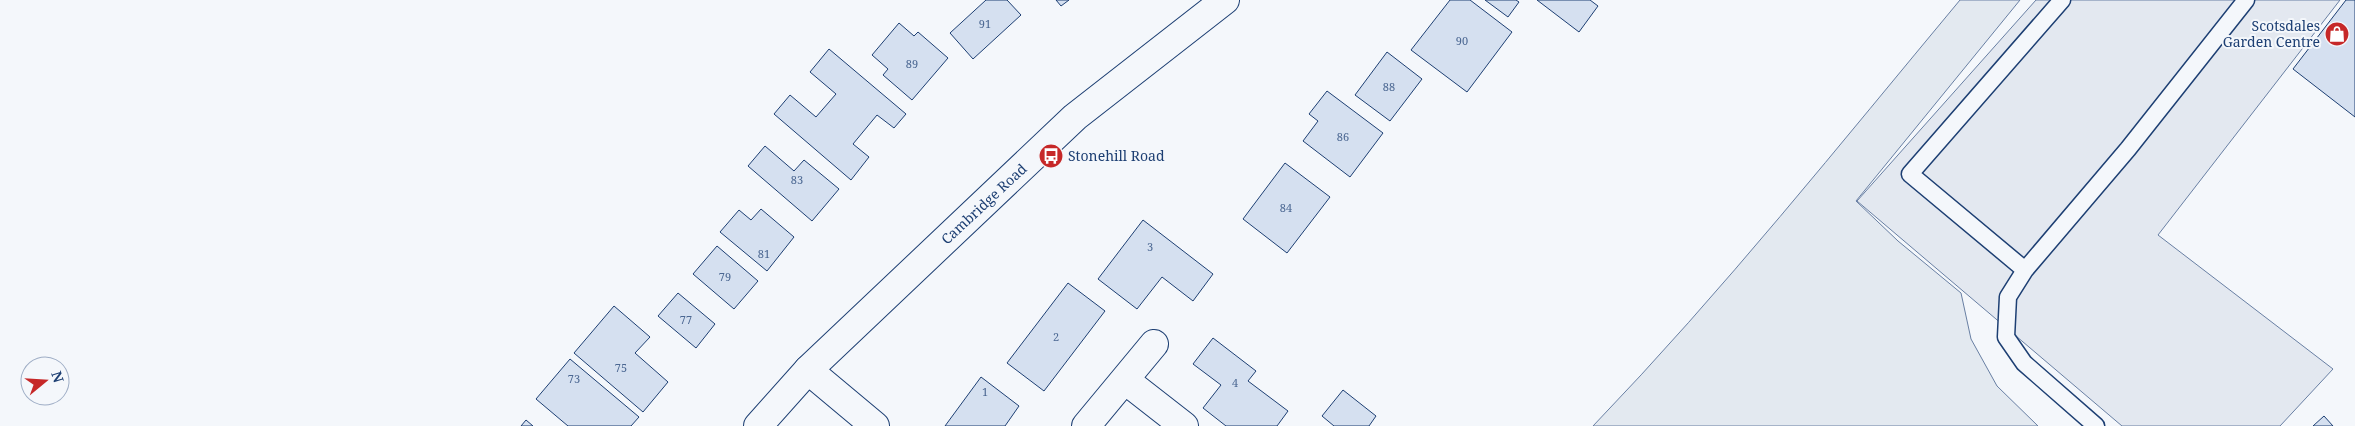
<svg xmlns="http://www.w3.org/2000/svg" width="2355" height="426" font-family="'Noto Serif',serif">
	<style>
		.green { fill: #e3e9f0; stroke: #687fa3 }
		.parking { fill: #e3e8f0; stroke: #687fa3 }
		.building { fill: #d5e0f0; stroke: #1d3f73 }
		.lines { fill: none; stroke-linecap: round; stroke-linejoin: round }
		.service-casing { stroke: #1d3f73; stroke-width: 19 }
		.minor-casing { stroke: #1d3f73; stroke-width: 30 }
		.primary-casing { stroke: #1d3f73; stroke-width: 30 }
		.service { stroke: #f4f7fb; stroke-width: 16 }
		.minor { stroke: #f4f7fb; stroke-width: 28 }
		.primary { stroke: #f4f7fb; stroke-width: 28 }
		.labels { text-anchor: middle; stroke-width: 4; stroke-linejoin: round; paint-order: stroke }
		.number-label { font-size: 11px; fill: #4b6792 }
		.poi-label { font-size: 14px; fill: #1d3f73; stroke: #f4f7fb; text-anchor: end }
		.street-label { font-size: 14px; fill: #1d3f73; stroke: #f4f7fb }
	</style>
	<rect width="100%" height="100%" fill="#f4f7fb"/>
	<path class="green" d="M1960,0H2020L1856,201L1898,241L1961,293L1971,339L1997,386L2038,426H1593C1723,291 1840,144 1960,0Z"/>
	<path class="parking" d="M2036,0H2340L2158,235L2333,369L2280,426H2122L1857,201Z"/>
	<path class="building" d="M986,0H1007L1021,15L973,59L950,33Z
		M1056,0H1069L1061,6Z
		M1450,0H1470L1512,32L1467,92L1411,50Z
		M1485,0H1516L1519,2L1508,17Z
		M1537,0H1590L1598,6L1579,32Z
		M2346,0H2355V117L2293,69Z
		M899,23L914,36L918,32L948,58L912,100L883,75L888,69L872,55Z
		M829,49L906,114L894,128L877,115L853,144L869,157L851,180L774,114L790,95L816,117L836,94L810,72Z
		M1387,52L1422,79L1390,121L1355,95Z
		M1327,91L1383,133L1350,177L1303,141L1318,121L1309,114Z
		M765,146L794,171L804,160L839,189L812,221L748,166Z
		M1285,163L1330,197L1287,253L1243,219Z
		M761,209L794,237L767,271L720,232L739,210L751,220Z
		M1143,220L1213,274L1193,301L1162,277L1137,309L1098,279Z
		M717,246L758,281L734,309L693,274Z
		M1068,283L1105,311L1044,391L1007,363Z
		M678,293L715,324L696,348L658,316Z
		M614,306L650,337L635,353L668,382L643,412L574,353Z
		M1213,338L1256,371L1248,381L1288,411L1277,426H1226L1203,408L1221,385L1193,364Z
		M570,359L639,417L631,426H568L536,399Z
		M981,377L1019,406L1005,426H945Z
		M1343,390L1376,416L1369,426H1334L1322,416Z
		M2324,416L2333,426H2313Z
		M526,420L533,426H521Z"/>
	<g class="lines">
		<defs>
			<path id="service" d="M2062,0L1910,174L2025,270L2128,149L2246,0
				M2025,270L2008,297L2006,337L2024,363L2096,426"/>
			<path id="minor" d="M808,370L875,426
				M1125,380L1184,426
				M1086,426L1154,344"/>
			<path id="primary" d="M758,426L808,370L1075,117L1225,0"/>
		</defs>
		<use href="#service" class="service-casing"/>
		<use href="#minor" class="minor-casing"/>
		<use href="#primary" class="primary-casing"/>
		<use href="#service" class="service"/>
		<use href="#minor" class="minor"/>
		<use href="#primary" class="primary"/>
	</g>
	<defs>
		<symbol id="shop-disc" viewBox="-11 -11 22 22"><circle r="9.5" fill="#c62828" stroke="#f4f7fb"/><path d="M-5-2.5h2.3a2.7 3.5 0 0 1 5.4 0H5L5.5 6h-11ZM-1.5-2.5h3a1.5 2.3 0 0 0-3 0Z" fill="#fff"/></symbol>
		<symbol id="bus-disc" viewBox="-11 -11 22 22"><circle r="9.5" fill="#c62828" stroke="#f4f7fb"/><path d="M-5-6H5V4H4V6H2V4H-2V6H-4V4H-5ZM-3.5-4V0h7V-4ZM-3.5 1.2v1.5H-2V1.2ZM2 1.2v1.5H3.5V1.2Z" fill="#fff"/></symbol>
	</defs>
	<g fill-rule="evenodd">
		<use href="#shop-disc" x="2323" y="20" width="28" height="28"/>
		<use href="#bus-disc" x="1037" y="142" width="28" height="28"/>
	</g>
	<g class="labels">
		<g class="number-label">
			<text x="985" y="28">91</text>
			<text x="1462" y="45">90</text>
			<text x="912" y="68">89</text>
			<text x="1389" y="91">88</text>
			<text x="1343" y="141">86</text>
			<text x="797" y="184">83</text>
			<text x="1286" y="212">84</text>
			<text x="1150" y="251">3</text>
			<text x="764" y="258">81</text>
			<text x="725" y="281">79</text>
			<text x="686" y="324">77</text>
			<text x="1056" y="341">2</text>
			<text x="621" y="372">75</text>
			<text x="574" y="383">73</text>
			<text x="1235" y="387">4</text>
			<text x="985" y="396">1</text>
		</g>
		<g class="poi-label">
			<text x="2320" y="31">Scotsdales<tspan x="2320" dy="16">Garden Centre</tspan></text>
			<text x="1068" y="161" text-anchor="start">Stonehill Road</text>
		</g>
		<g class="street-label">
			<text transform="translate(984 204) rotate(-43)" y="5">Cambridge Road</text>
		</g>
	</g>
	<g transform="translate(45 381) rotate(72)"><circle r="24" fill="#f4f7fb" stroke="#9eadc5"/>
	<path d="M0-4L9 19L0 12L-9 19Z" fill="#c62828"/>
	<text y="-8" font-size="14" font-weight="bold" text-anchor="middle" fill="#1d3f73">N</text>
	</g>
</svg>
